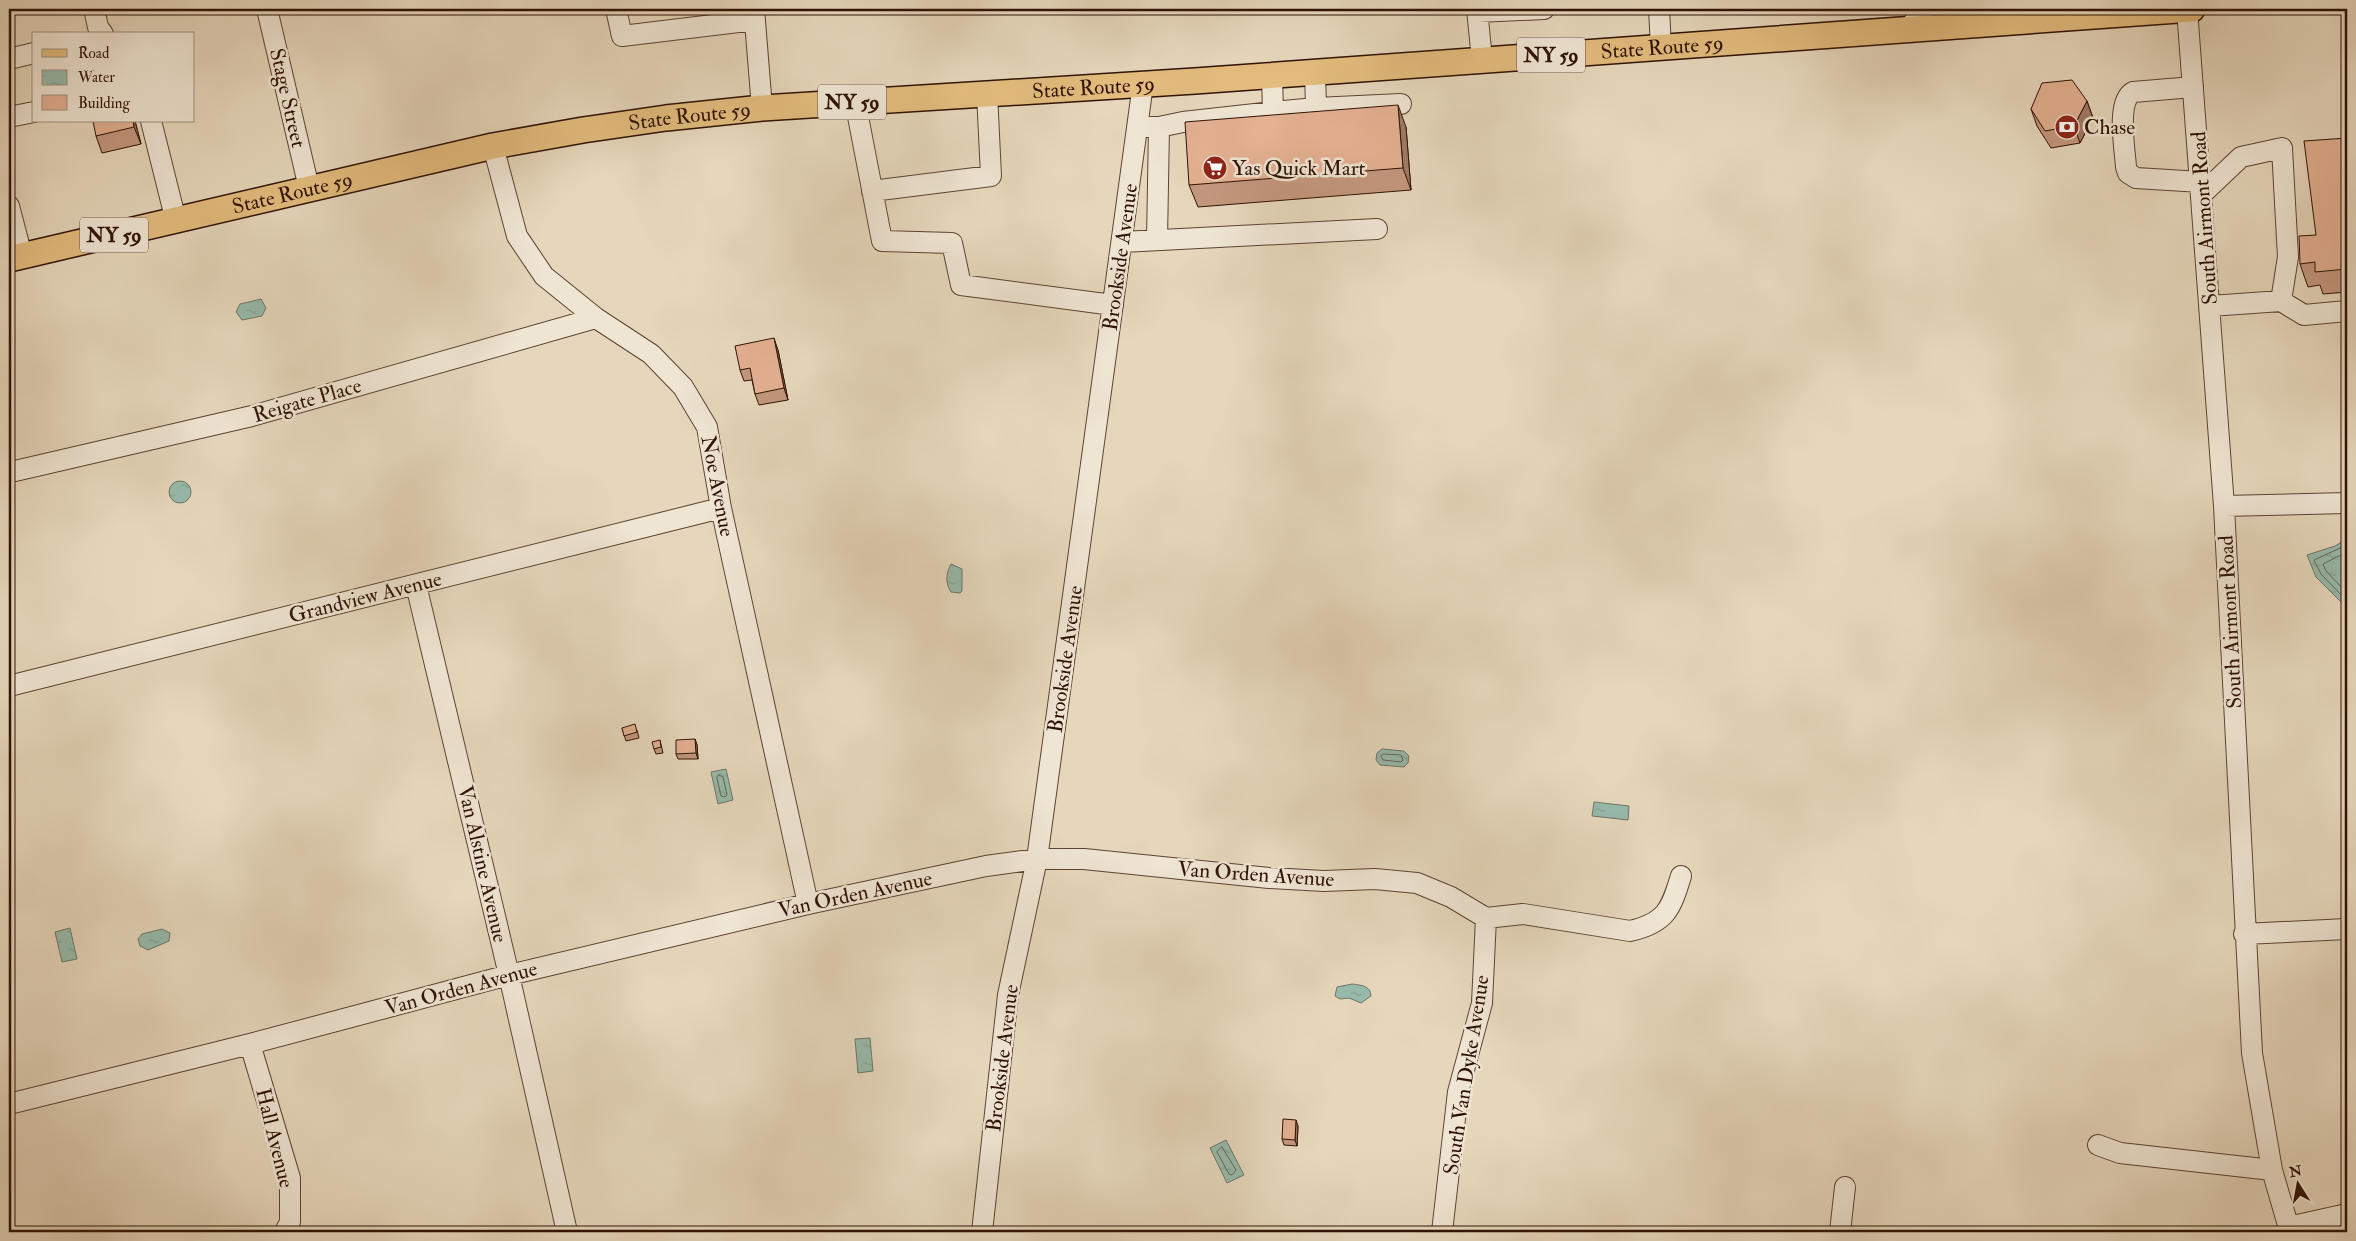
<svg xmlns="http://www.w3.org/2000/svg" width="2356" height="1241" font-family="'IM FELL Double Pica',serif">
	<style>
		.water { fill: url(#water-ripples); stroke: #6d7769 }
		.lines { fill: none; stroke-linecap: round; stroke-linejoin: round }
		.shore { stroke: #636658; stroke-width: 1 }
		.minor-casing { stroke: #5d4332; stroke-width: 22 }
		.major-casing { stroke: #2f1204; stroke-width: 28 }
		.minor { stroke: #efe5d3; stroke-width: 20 }
		.major { stroke: #e3bc7e; stroke-width: 25 }
		.wall { fill: #c3977d; stroke: #2f1204 }
		.shaded-wall { fill: #9f7b66; stroke: #2f1204 }
		.building { fill: #e3b091; stroke: #2f1204 }
		.labels { text-anchor: middle; stroke-width: 5; stroke-linejoin: round; paint-order: stroke }
		.shield { fill: #efe5d3; stroke: #695142; stroke-width: 1 }
		.shield-label { font-size: 20px; font-weight: bold; fill: #2f1204 }
		.street-label { font-size: 21px; fill: #2f1204; stroke: #efe5d3 }
		.poi-label { font-size: 21px; fill: #2f1204; stroke: #efe5d3; text-anchor: start }
	</style>
	<defs>
		<pattern id="water-ripples" width="26" height="14" patternUnits="userSpaceOnUse" patternTransform="scale(1.25)"><rect width="26" height="14" fill="#97baac"/><path d="M2 4q2-2 4 0t4 0M15 11q2-2 4 0t4 0" fill="none" stroke="#829f92"/></pattern>
	</defs>
	<rect width="100%" height="100%" fill="#e6d7bc"/>
	<filter id="stains"><feTurbulence type="fractalNoise" baseFrequency=".004" numOctaves="4"/><feColorMatrix values="0 0 0 0 .2 0 0 0 0 .09 0 0 0 0 .02 0 0 0 .5 -.17"/></filter>
	<radialGradient id="worn" r=".72"><stop offset=".6" stop-color="#630" stop-opacity="0"/><stop offset="1" stop-color="#630" stop-opacity=".3"/></radialGradient>
	<path class="water" d="M261,299L266,308L262,316L242,320L236,312L240,304Z
		M169 492a11 11 0 1 1 22 0a11 11 0 1 1-22 0Z
		M2347,539V608L2316,577L2307,555L2335,546Z
		M951,564L962,569V591L960,593L951,592C945,583 946,573 951,564Z
		M1382,749L1404,751L1409,756L1408,763L1404,767L1380,765L1376,760L1377,753Z
		M726,769L733,800L718,804L711,772Z
		M1594,802L1629,806L1628,820L1592,816Z
		M70,928L77,959L62,962L55,932Z
		M162,929L170,933L169,941L148,950L140,946L138,939L142,934Z
		M1352,984C1361,985 1371,986 1371,996L1361,1003L1349,998L1340,999L1335,996L1337,987Z
		M870,1038L873,1071L858,1073L855,1039Z
		M1226,1140L1244,1175L1227,1183L1210,1148Z"/>
	<g class="lines">
		<path class="shore" d="M2347,545L2314,560L2321,574L2347,601
			M2347,552L2323,564L2326,571L2347,593
			M1384,754L1401,755L1403,760L1401,762L1383,760L1381,756Z
			M719,775L723,777L727,795L725,797L721,796L717,778Z
			M1222,1147L1236,1170L1232,1175L1229,1174L1217,1152Z"/>
		<defs>
			<path id="minor" d="M94,9L98,27L103,34
				M267,9L309,188
				M616,9L622,36L755,20
				M754,9L762,108
				M1477,9L1482,60
				M1659,9L1661,47
				M1979,9L1981,24
				M2187,9L2224,506L2252,1053L2272,1170L2290,1232
				M1478,12L1544,9
				M1908,29L1925,9
				M9,59L34,53
				M2193,87L2133,92C2116,102 2125,149 2126,167L2128,173L2136,178L2201,182
				M855,101L882,241L952,243L961,285L1113,305
				M1316,108L1401,104
				M1273,112L1316,108L1315,72
				M9,117L34,112
				M151,121L176,221
				M1147,127H1159L1157,240
				M1159,127L1183,122L1273,112L1272,75
				M493,146L517,236L544,276L596,318L651,354L683,387L707,427L721,508L808,904
				M872,191L991,176L987,93
				M2202,194L2241,157L2282,148L2288,257L2281,301
				M9,206L22,256
				M1122,242L1377,229
				M2210,306L2281,301L2304,315L2347,311
				M15,471L252,416L596,318
				M2224,506L2347,503
				M416,585L509,975L567,1232
				M9,686L721,508
				M2244,934L2347,929
				M250,1044L290,1178V1222L285,1232
				M9,1104L250,1044L509,975L808,904L986,866L1037,859H1084L1269,878L1324,881L1375,879L1417,883L1451,897L1486,918L1523,914L1630,931C1666,923 1671,909 1681,876
				M2098,1145L2120,1153L2272,1170
				M2288,1227L2347,1214
				M982,1232L1008,995L1037,859L1143,84
				M1442,1232L1458,1092L1482,1003L1486,918
				M1840,1232L1845,1187"/>
			<g id="major">
				<path id="s1" d="M9,259L493,146L583,130L666,118L762,108L1195,81L2192,9"/>
			</g>
		</defs>
		<use href="#minor" class="minor-casing"/>
		<use href="#major" class="major-casing"/>
		<use href="#minor" class="minor"/>
		<use href="#major" class="major"/>
	</g>
	<path class="wall" d="M2087,101L2093,118L2080,143L2051,148L2037,126L2031,109Z
		M135,121L141,144L102,153L96,136Z
		M1406,127L1411,190L1198,207L1189,185Z
		M2347,138V292L2323,294L2320,285L2308,287L2300,264L2316,235Z
		M778,350L788,400L759,405L755,394L752,380L744,381L740,370Z
		M622,728L637,730L639,738L626,741Z
		M695,739L697,745L698,759H678L676,754Z
		M660,740L663,753L656,754L654,749Z
		M1298,1126L1297,1146L1284,1145L1282,1139Z"/>
	<path class="shaded-wall" d="M2087,101L2093,118L2080,143L2074,126Z
		M1398,105L1406,127L1411,190L1403,168Z
		M133,121H135L141,144L134,127Z
		M774,338L778,350L788,400L784,388Z
		M695,739L697,745L698,759L696,753Z
		M1296,1120L1298,1126L1297,1146L1295,1140Z"/>
	<path class="building" d="M2072,80L2087,101L2074,126L2045,131L2031,109L2042,83Z
		M1398,105L1403,168L1189,185L1185,122Z
		M93,121H133L134,127L96,136Z
		M2347,138V269L2315,272V262L2300,264L2299,236L2316,235L2304,141Z
		M774,338L784,388L755,394L750,368L740,370L735,346Z
		M635,724L637,732L624,736L622,728Z
		M695,739L696,753L676,754V740Z
		M660,740L661,747L654,749L652,742Z
		M1283,1119L1296,1120L1295,1140L1282,1139Z"/>
	<defs>
		<symbol id="bank-disc" viewBox="-11 -11 22 22"><circle r="9.5" fill="#8f2418" stroke="#efe5d3"/><path d="M-6-4H6V4H-6ZM0-2.3a2.3 2.3 0 1 0 0 4.6a2.3 2.3 0 1 0 0-4.6Z" fill="#fff"/></symbol>
		<symbol id="supermarket-disc" viewBox="-11 -11 22 22"><circle r="9.5" fill="#8f2418" stroke="#efe5d3"/><path d="M-6-5.5h2.5l.6 2H6L4.5 2H-2.5L-4.4-4H-6ZM-1.5 3.2a1.3 1.3 0 1 0 .1 0ZM3 3.2a1.3 1.3 0 1 0 .1 0Z" fill="#fff"/></symbol>
	</defs>
	<g fill-rule="evenodd">
		<use href="#bank-disc" x="2053" y="113" width="28" height="28"/>
		<use href="#supermarket-disc" x="1201" y="154" width="28" height="28"/>
	</g>
	<g class="labels">
		<g class="shield">
			<rect x="1517" y="37.5" width="68" height="35" rx="4"/>
			<rect x="818" y="84.5" width="68" height="35" rx="4"/>
			<rect x="80" y="217.5" width="68" height="35" rx="4"/>
		</g>
		<g class="shield-label">
			<text x="1551" y="62">NY 59</text>
			<text x="852" y="109">NY 59</text>
			<text x="114" y="242">NY 59</text>
		</g>
		<g class="street-label">
			<text dy="7" stroke="none"><textPath href="#s1" startOffset="1671">State Route 59</textPath></text>
			<text dy="7" stroke="none"><textPath href="#s1" startOffset="1101">State Route 59</textPath></text>
			<text transform="translate(288 98) rotate(77)" y="7">Stage Street</text>
			<text dy="7" stroke="none"><textPath href="#s1" startOffset="696">State Route 59</textPath></text>
			<text dy="7" stroke="none"><textPath href="#s1" startOffset="291">State Route 59</textPath></text>
			<text transform="translate(2204 218) rotate(-94)" y="7">South Airmont Road</text>
			<text transform="translate(1120 257) rotate(-82)" y="7">Brookside Avenue</text>
			<text transform="translate(307 400) rotate(-16)" y="7">Reigate Place</text>
			<text transform="translate(718 486) rotate(79)" y="7">Noe Avenue</text>
			<text transform="translate(365 597) rotate(-14)" y="7">Grandview Avenue</text>
			<text transform="translate(2230 622) rotate(-93)" y="7">South Airmont Road</text>
			<text transform="translate(1065 659) rotate(-82)" y="7">Brookside Avenue</text>
			<text transform="translate(483 864) rotate(77)" y="7">Van Alstine Avenue</text>
			<text transform="translate(1256 874) rotate(4)" y="7">Van Orden Avenue</text>
			<text transform="translate(855 894) rotate(-12)" y="7">Van Orden Avenue</text>
			<text transform="translate(461 988) rotate(-15)" y="7">Van Orden Avenue</text>
			<text transform="translate(1002 1058) rotate(-83)" y="7">Brookside Avenue</text>
			<text transform="translate(1466 1075) rotate(-81)" y="7">South Van Dyke Avenue</text>
			<text transform="translate(275 1138) rotate(76)" y="7">Hall Avenue</text>
		</g>
		<g class="poi-label">
			<text x="2084" y="134">Chase</text>
			<text x="1232" y="175">Yas Quick Mart</text>
		</g>
	</g>
	<rect width="2356" height="1241" fill="none" stroke="#e6d7bc" stroke-width="30"/>
	<rect x="10" y="10" width="2336" height="1221" fill="none" stroke="#2f1204" stroke-width="2.5"/>
	<rect x="15" y="15" width="2326" height="1211" fill="none" stroke="#2f1204"/>
	<rect x="32" y="32" width="162" height="90" fill="#efe5d3" stroke="#a29180"/>
	<rect x="42" y="49" width="25" height="8" fill="#e3bc7e" stroke="#a29180"/>
	<text x="78" y="58" font-size="15" fill="#2f1204">Road</text>
	<rect x="42" y="70" width="25" height="15" fill="url(#water-ripples)" stroke="#a29180"/>
	<text x="78" y="82" font-size="15" fill="#2f1204">Water</text>
	<rect x="42" y="95" width="25" height="15" fill="#e3b091" stroke="#a29180"/>
	<text x="78" y="108" font-size="15" fill="#2f1204">Building</text>
	<g transform="translate(2298 1184) rotate(349)" stroke="#efe5d3" stroke-width="4" paint-order="stroke">
	<path d="M0-4L9 19L0 12L-9 19Z" fill="#2f1204"/>
	<text y="-8" font-size="14" font-weight="bold" text-anchor="middle" fill="#2f1204">N</text>
	</g>
	<rect width="100%" height="100%" filter="url(#stains)"/>
	<rect width="100%" height="100%" fill="url(#worn)"/>
</svg>
